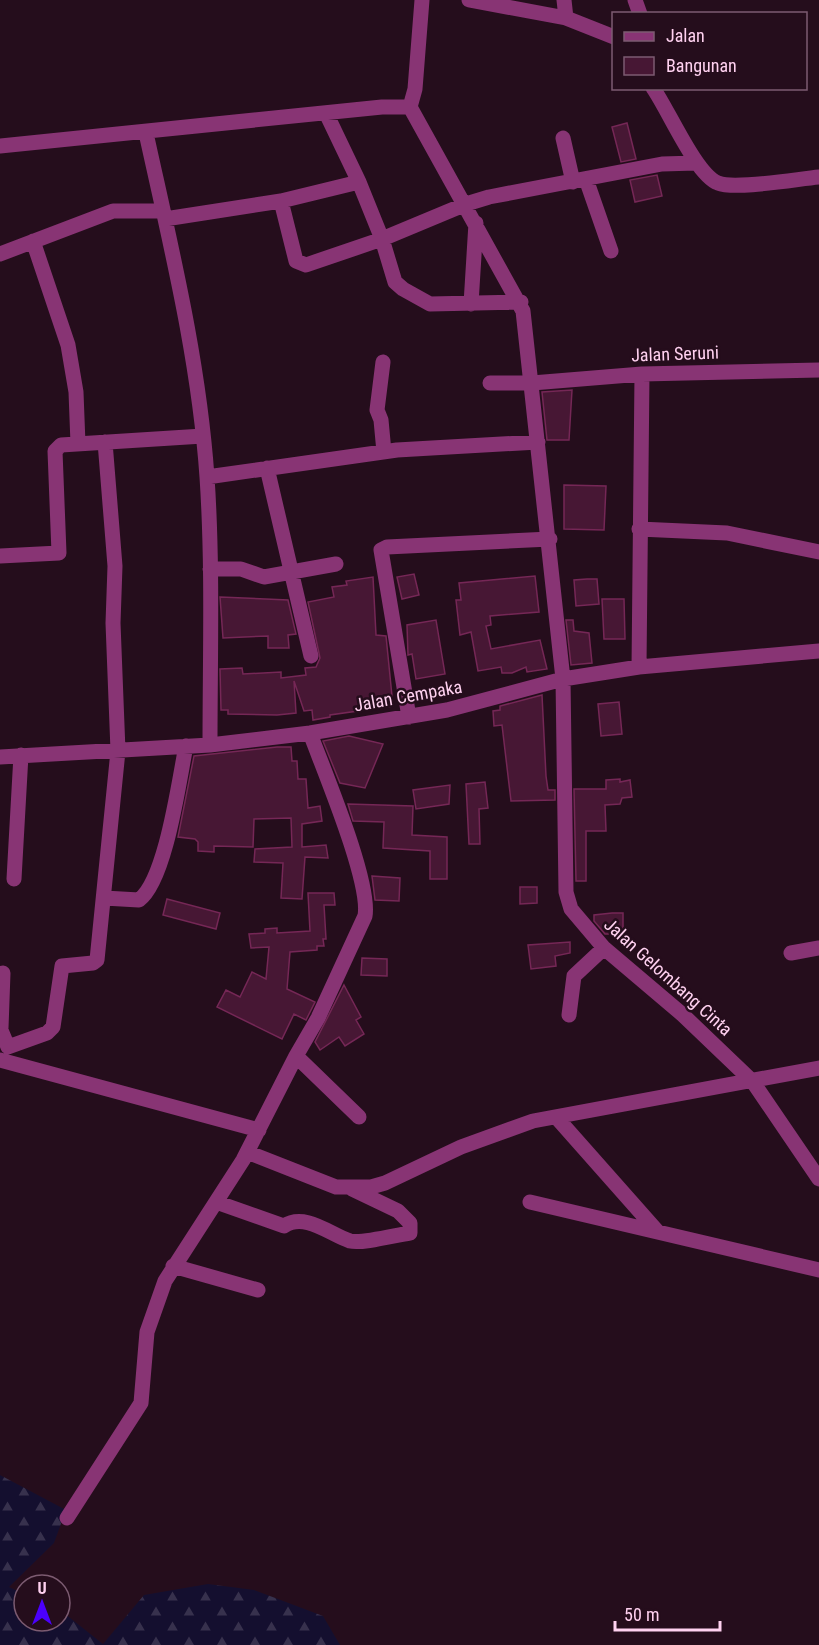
<svg xmlns="http://www.w3.org/2000/svg" width="819" height="1645" font-family="'Roboto Condensed',sans-serif">
	<style>
		.forest { fill: url(#forest-firs) }
		.building { fill: #471734; stroke: #752756; stroke-width: 1.5 }
		.lines { fill: none; stroke-linecap: round; stroke-linejoin: round }
		.minor { stroke: #883474; stroke-width: 15 }
		.labels { text-anchor: middle; stroke-width: 5; stroke-linejoin: round; paint-order: stroke }
		.street-label { font-size: 18px; fill: #ffd1f0; stroke: #250d1c }
	</style>
	<defs>
		<pattern id="forest-firs" width="22" height="20" patternUnits="userSpaceOnUse" patternTransform="scale(1.5)"><rect width="22" height="20" fill="#140f2f"/><path d="M5 1l3.5 6h-7zM16 11l3.5 6h-7z" fill="#37314d"/></pattern>
	</defs>
	<rect width="100%" height="100%" fill="#250d1c"/>
	<path class="forest" d="M0,1475L66,1510L54,1543L9,1587L24,1594V1621H60V1610L103,1644L144,1595L208,1584L254,1590L323,1616L340,1645H0Z"/>
	<path class="building" d="M627,123L636,159L621,162L612,127Z
		M657,175L662,196L635,202L630,180Z
		M572,390L569,440H547L542,392Z
		M564,485L606,486L604,530L564,529Z
		M414,574L419,595L402,599L397,577Z
		M535,576L539,612L490,616L491,625L486,626L491,649L540,640L547,669L527,672L526,667L512,673H502L501,667L478,671L471,632L460,635L456,600H461L459,583Z
		M373,577L376,635L386,636L393,706L330,715V717L313,720L312,710L304,711L294,681L296,713L277,715L228,714V710H221L220,669L242,668L243,674L281,672V678L306,675L305,668L316,667L320,658L308,602L334,597L332,587L347,585L346,581Z
		M587,579H597L599,604L576,606L574,580Z
		M220,597L288,600L296,634L288,635L289,648H268V636L223,638Z
		M602,599H624L625,639H604Z
		M436,620L445,674L416,679L412,654L408,655L407,625Z
		M566,620H573L574,631L589,633L592,663L571,665Z
		M542,695L546,776L548,790H555V800L511,801L502,725L494,726L493,711L500,710V706Z
		M619,702L622,734L601,736L598,704Z
		M349,736L383,744L365,788L340,783L323,741Z
		M277,747H291L292,761H297L298,779H306L308,808L320,806L322,821L302,824V847L326,845L328,858L305,857L302,899L281,898L283,863L254,862L255,849L292,847L291,818L254,819L253,847L214,846V852L198,851V842L195,839L178,837L194,756Z
		M620,779V782L630,780L632,797L622,798L620,804L605,805L606,831H586V881H576L574,789H606V780Z
		M485,782L488,808L479,809L480,844H469L466,784Z
		M450,785L449,804L416,809L413,790Z
		M348,804L413,806L412,835L447,837V879H430V851L383,848L384,822L353,821Z
		M372,876L400,878L399,901L375,900Z
		M520,887H537V903L520,904Z
		M308,893H334L335,905H324L326,939H323L324,946H317V950L290,952L287,989L315,1002L306,1020L294,1014L282,1039L217,1007L226,990L240,997L252,972L266,979L269,947L251,948L249,934L265,933V929L277,928V933L310,931Z
		M167,899L220,913L216,929L163,915Z
		M612,913H623V934H605L594,921V915Z
		M570,942V953L555,956L556,966L531,969L528,945Z
		M362,958L387,959V976L361,975Z
		M344,985L361,1017L356,1020L364,1034L345,1046L339,1037L320,1050L315,1042Z"/>
	<g class="lines">
		<path class="minor" d="M469,0L566,18L614,37
			M564,0L566,18
			M635,0L640,14
			M653,88C668,109 696,175 718,183C735,190 797,179 819,177
			M410,107L523,311L563,679L566,892L571,909L604,948L683,1015L753,1082L819,1179
			M410,107L415,89L422,0
			M326,113L359,182
			M146,133C171,247 199,360 207,477C213,566 210,656 210,745
			M563,138L573,182
			M0,146L382,107H410
			M586,179L611,251
			M165,219L281,201
			M33,241L68,345L76,392L78,444
			M0,254L113,211H163
			M521,302L430,304L403,289L395,282L382,239L359,182L281,201L296,261L306,265L382,239L466,204L489,197L662,164L696,163
			M471,304L476,223
			M383,362L377,410L381,420L384,452
			M490,383H532L642,374L819,370
			M267,468L311,656
			M207,477L397,450L538,442
			M639,529L727,533L819,552
			M0,556L59,553L55,451L61,445L203,436
			M210,569H241L264,577L336,564
			M639,667L642,374
			M409,717L381,550L387,547L550,539
			M0,757L210,745L310,733L447,710L563,679L639,667L819,651
			M14,879L21,755
			M104,898L139,900C166,880 179,780 186,746
			M791,953L819,948
			M569,1015L574,976L604,948
			M0,1028L8,1047L47,1033L53,1027L62,966L93,963L97,960L118,751L113,623L115,566L105,442
			M1,1028L3,973
			M296,1056L359,1117
			M0,1060L259,1130
			M557,1118L657,1231
			M247,1152L336,1187H371L385,1183L461,1147L533,1121L819,1068
			M216,1202L284,1226C305,1212 331,1235 350,1241C362,1244 396,1235 410,1233V1223L398,1211L352,1189
			M530,1202L819,1270
			M173,1266L258,1290
			M67,1518L141,1403L147,1332L165,1281L243,1160L296,1056L318,1018L365,916C371,882 324,771 310,733"/>
	</g>
	<g class="labels">
		<g class="street-label">
			<text transform="translate(675 354) rotate(-2)" y="6">Jalan Seruni</text>
			<text transform="translate(408 696) rotate(-10)" y="6">Jalan Cempaka</text>
			<text transform="translate(668 977) rotate(42)" y="6">Jalan Gelombang Cinta</text>
		</g>
	</g>
	<rect x="612" y="12" width="195" height="78" fill="#250d1c" stroke="#7c5b71" stroke-width="1.5"/>
	<rect x="624" y="32" width="30" height="9" fill="#883474" stroke="#7c5b71" stroke-width="1.5"/>
	<text x="666" y="42" font-size="18" fill="#ffd1f0">Jalan</text>
	<rect x="624" y="57" width="30" height="18" fill="#471734" stroke="#7c5b71" stroke-width="1.5"/>
	<text x="666" y="72" font-size="18" fill="#ffd1f0">Bangunan</text>
	<g transform="translate(42 1603)"><circle r="28" fill="#250d1c" stroke="#7c5b71" stroke-width="1.5"/>
	<path d="M0-4.5L10 22L0 15L-10 22Z" fill="#4b00fc"/>
	<text y="-9" font-size="16" font-weight="bold" text-anchor="middle" fill="#ffd1f0">U</text>
	</g>
	<path d="M615 1621v9h105v-9" fill="none" stroke="#ffd1f0" stroke-width="3"/>
	<text x="624" y="1621" font-size="18" fill="#ffd1f0" stroke="#250d1c" stroke-width="4.5" paint-order="stroke">50 m</text>
</svg>
